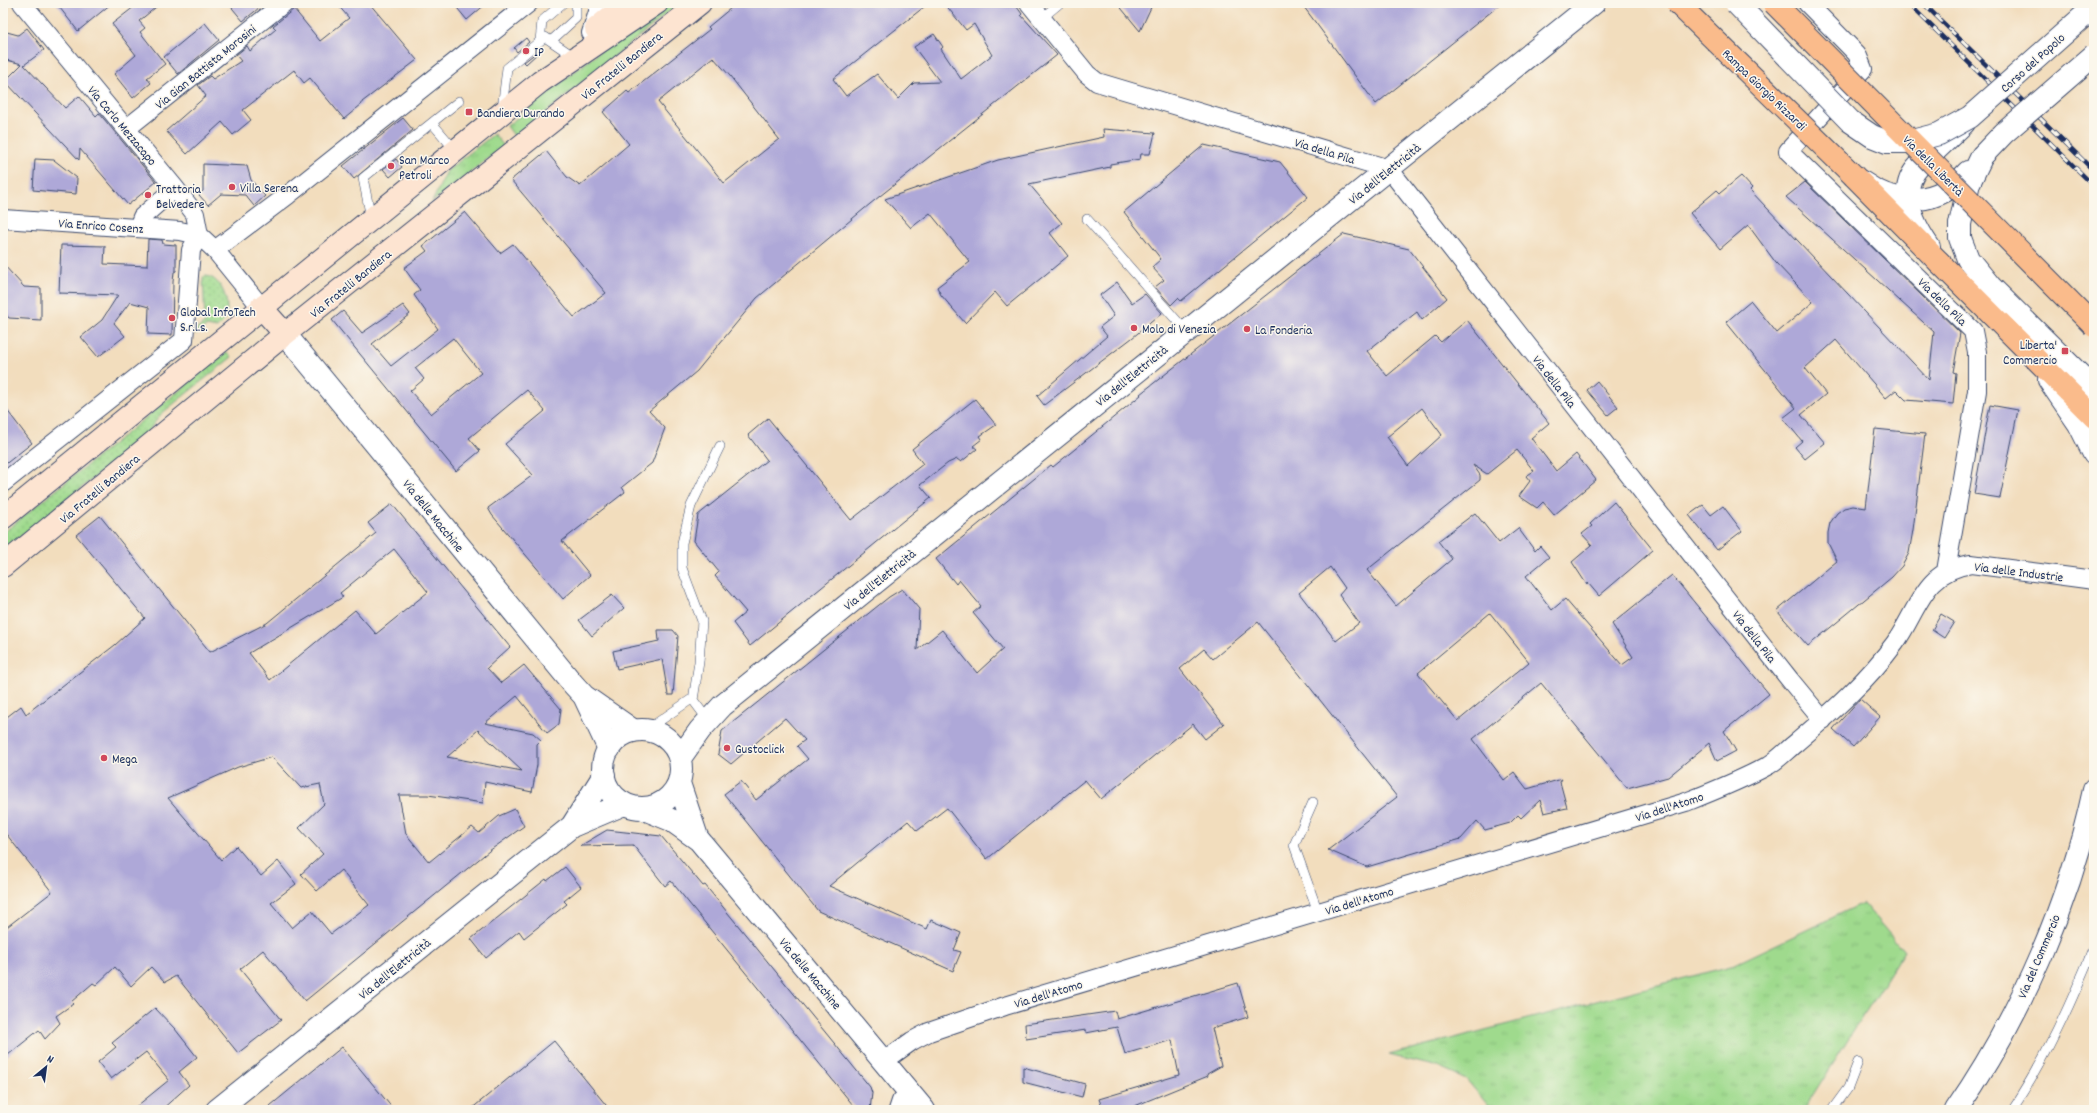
<svg xmlns="http://www.w3.org/2000/svg" width="2097" height="1113" font-family="Dekko,sans-serif">
	<style>
		.grass { fill: url(#grass-tufts); stroke: #5d8476 }
		.garden { fill: url(#garden-dots); stroke: #5d8476 }
		.building { fill: #aea8d8; fill-rule: evenodd }
		.lines { fill: none; stroke-linecap: round; stroke-linejoin: round }
		.service-casing { stroke: #3b496c; stroke-width: 10 }
		.minor-casing { stroke: #3b496c; stroke-width: 20 }
		.tertiary-casing { stroke: #3b496c; stroke-width: 24 }
		.secondary-casing { stroke: #3b496c; stroke-width: 24 }
		.primary-casing { stroke: #3b496c; stroke-width: 24 }
		.trunk-casing { stroke: #3b496c; stroke-width: 24 }
		.service { stroke: #fff; stroke-width: 9 }
		.minor { stroke: #fff; stroke-width: 18 }
		.tertiary { stroke: #fff; stroke-width: 22 }
		.secondary { stroke: #fde4d1; stroke-width: 22 }
		.primary { stroke: #fabb8b; stroke-width: 22 }
		.trunk { stroke: #fabb8b; stroke-width: 22 }
		.rail-casing { stroke: #1b2f5e; stroke-width: 4.5 }
		.rail { stroke: #fbf7ec; stroke-width: 3; stroke-dasharray: 9; stroke-linecap: butt }
		.tertiary-bridge-casing { stroke: #3b496c; stroke-width: 24; stroke-linecap: butt }
		.primary-bridge-casing { stroke: #3b496c; stroke-width: 24; stroke-linecap: butt }
		.trunk-bridge-casing { stroke: #3b496c; stroke-width: 24; stroke-linecap: butt }
		.tertiary-bridge { stroke: #fff; stroke-width: 22 }
		.primary-bridge { stroke: #fabb8b; stroke-width: 22 }
		.trunk-bridge { stroke: #fabb8b; stroke-width: 22 }
		.poi-dot { fill: #d1495b; stroke: #fbf7ec; stroke-width: 1.5 }
		.labels { text-anchor: middle; stroke-width: 3; stroke-linejoin: round; paint-order: stroke }
		.poi-label { font-size: 13px; fill: #1b2f5e; stroke: #fbf7ec; text-anchor: start }
		.street-label { font-size: 13px; fill: #1b2f5e; stroke: #fbf7ec }
	</style>
	<defs>
		<pattern id="grass-tufts" width="24" height="20" patternUnits="userSpaceOnUse"><rect width="24" height="20" fill="#9fda8d"/><path d="M3 7l-1-3M5 7V3M7 7l1-3M15 17l-1-3M17 17v-4M19 17l1-3" fill="none" stroke="#88bb7c"/></pattern>
		<pattern id="garden-dots" width="8" height="8" patternUnits="userSpaceOnUse"><rect width="8" height="8" fill="#9fda8d"/><path d="M2 2h.1M6 6h.1" fill="none" stroke="#88bb7c" stroke-width="1.8" stroke-linecap="round"/></pattern>
	</defs>
	<rect width="100%" height="100%" fill="#fbf7ec"/>
	<filter id="ink" filterUnits="userSpaceOnUse"><feTurbulence type="fractalNoise" baseFrequency=".025" numOctaves="2"/><feDisplacementMap in="SourceGraphic" scale="8" xChannelSelector="R" yChannelSelector="G"/><feConvolveMatrix kernelMatrix="1 2 1 2 8 2 1 2 1" color-interpolation-filters="sRGB"/></filter>
	<filter id="wash" filterUnits="userSpaceOnUse"><feTurbulence type="fractalNoise" baseFrequency=".012" numOctaves="4" result="noise"/><feDisplacementMap in="SourceGraphic" scale="16" xChannelSelector="R" yChannelSelector="G"/><feGaussianBlur stdDeviation="0.9" result="paint"/><feColorMatrix in="noise" values="0 0 0 0 0 0 0 0 0 0 0 0 0 0 0 0 0 1.4 0 .05"/><feComposite in="paint" operator="in"/></filter>
	<g filter="url(#wash)">
		<rect width="100%" height="100%" fill="#f2ddbd"/>
		<path class="grass" d="M669,3H680L515,137L507,126L603,49Z
			M494,134L504,146L432,202L447,171Z
			M1863,903L1904,951L1804,1110H1492L1466,1079L1442,1068L1389,1055L1731,966Z"/>
		<path class="garden" d="M206,276C223,278 232,307 224,321C222,323 219,326 217,328L207,326L195,335L197,329L205,323L203,277Z
			M227,352L232,357L161,414L143,438L3,551V533Z"/>
		<g id="blocks">
			<path class="building" d="M56,3H112L78,31Z
				M139,3H161L139,21L145,28L140,32L165,64L147,78L151,83L133,98L114,74L136,55L112,24Z
				M228,3H265L243,21Z
				M336,3H369L417,60L362,102V104L344,119L310,78L304,83L294,70L243,110L251,120L233,135L222,122L187,154L166,131L206,96L198,85L210,76L213,79L241,61L236,55L247,46L250,51L276,29L273,26L294,9L320,41L349,18Z
				M453,3H487L467,20Z
				M737,3H929L833,79L846,96L877,74L898,99L914,83L940,82L914,47L934,34L943,47L941,49L961,79L992,55L974,24L966,30L944,3H1014L1022,14L1021,15L1057,55L870,204L757,298L697,371L649,411L665,428L652,463L622,487L625,492L562,541L590,575L563,599L492,515L488,508L533,475L505,444L545,411L527,390L469,438L480,451L456,471L332,320L343,311L362,333L403,305L410,314L372,344L391,366L438,329L414,295L420,290L404,268L427,251L423,246L465,212L500,253L513,244L574,317L606,293L511,180L546,151L567,177L580,186L629,144L603,112L627,91L629,93L710,29L708,27ZM713,57L730,76L779,139L724,183L658,102ZM453,338L481,373L431,414L410,391L424,379L415,368Z
				M1117,3H1153L1140,31Z
				M1301,3H1502L1376,104Z
				M205,23L219,40L178,74L164,57Z
				M27,28L44,50L24,65L65,108L79,96L96,116L99,113L156,182L128,205L80,149L79,160L5,81L22,64L3,59V31L18,35Z
				M526,38L529,42L517,52L514,48Z
				M537,52L538,53L526,64L524,62Z
				M403,118L413,130L354,179L343,166Z
				M1103,129L1155,133L1150,154H1141L1140,159L1110,164V167L1029,184L1062,223L1050,233L1068,256L1007,306L995,292L965,323L941,295L937,287L970,262L930,213L911,228L885,199L998,160L1104,137Z
				M1204,145L1280,162L1308,197L1181,301L1178,298L1171,305L1155,287L1164,280L1152,267L1161,259L1124,212Z
				M35,159L54,160L77,178L76,194L33,190Z
				M396,159L402,167L390,177L383,169Z
				M203,164L247,166L251,180L265,196L254,206L245,195L221,194L208,205L199,195L203,191Z
				M1741,176L1752,188L1750,190L1929,380L1934,332L1786,197L1805,182L1960,333L1953,372L1956,373L1953,404L1906,400L1896,390L1886,398L1836,340L1805,368L1826,394L1801,415L1825,443L1805,459L1795,447L1802,441L1783,418L1796,408L1726,322L1751,301L1777,333L1813,302L1776,263L1748,225L1720,249L1690,213L1717,190L1720,193Z
				M1344,234L1409,249L1447,298L1422,320L1417,312L1367,351L1387,376L1435,336L1441,342L1467,320L1549,423L1531,438L1556,471L1576,454L1596,480L1554,515L1543,502L1537,508L1519,496L1530,481L1526,476L1534,471L1517,450L1487,474L1473,465L1480,475V480L1367,570L1396,606L1452,559L1438,541L1475,513L1499,543L1518,528L1535,551L1540,546L1549,557L1526,576L1552,610L1565,599L1622,665L1633,657L1612,624L1672,575L1769,694L1724,731L1736,751L1717,761L1709,743L1668,777L1627,788L1541,683L1473,739L1504,780L1514,772L1527,789L1562,779L1560,782L1567,808L1544,813L1540,800L1521,818L1518,815L1510,823L1485,830L1477,821L1461,839L1367,867L1328,850L1397,797L1258,622L1213,659L1204,649L1180,669L1224,724L1205,739L1193,724L1101,799L1085,780L987,859L947,808L917,831L908,821L829,886L927,929L931,920L961,933L954,950L961,952L953,971L818,911L724,794L741,781L756,800L808,759L797,746L805,740L785,718L731,764L718,754L722,731L889,597L902,589L919,609L917,650L942,630L977,673L1003,649L973,613L981,606L959,580L956,584L936,559L1051,465L1053,467L1141,395L1140,394ZM1422,408L1442,435L1408,466L1387,437ZM1330,567L1345,588L1339,595L1359,623L1336,641L1299,593ZM1490,613L1529,662L1458,721L1418,673Z
				M148,239L162,240L163,244L176,245V271L174,272L173,282L172,335L148,334L149,307L130,302L114,323L125,336L98,357L81,337L102,320L118,295L59,293L61,245L105,246L104,264L147,266Z
				M3,264L24,287L41,288V320L9,318L3,311Z
				M1117,282L1132,303L1145,294L1162,313L1132,338L1044,405L1037,396L1107,336L1100,327L1114,316L1100,295Z
				M1597,381L1618,407L1608,415L1587,390Z
				M975,399L996,425L980,436L982,439L973,446L977,449L961,462L957,459L948,463L920,485L931,498L750,646L733,623L746,612L715,576L719,572L694,541L698,515L767,460L748,435L768,418L851,520L923,464L912,449Z
				M3,405L32,443L3,466Z
				M1990,405L2018,410L2000,498L1974,494Z
				M1875,429L1925,434L1913,530L1909,553L1902,566L1892,577L1808,646L1777,611L1837,561L1828,543V533L1830,523L1837,513L1844,508L1853,506L1866,508Z
				M1614,502L1653,550L1599,596L1588,583L1587,585L1572,562L1592,545L1582,534L1592,526L1590,524Z
				M392,504L510,647L487,668L501,683L524,665L561,709L559,724L547,733L517,696L485,723L533,733L541,740L537,744V765L532,792L485,782L483,803L428,795H399L406,834L429,862L472,827L479,833L499,816L515,809L524,826L489,851L305,1001L263,950L240,969L281,1020L238,1053L176,976L165,982L151,967L131,986L115,967L96,985L93,983L71,1002L73,1004L56,1016L60,1023L45,1039L39,1030L3,1059V930L52,892L3,830V720L21,706L26,714L115,645L145,618L76,535L100,516L210,652L267,623L376,533L368,523ZM394,549L428,592L376,634L355,610L270,680L249,653L343,597L340,593ZM478,730L522,771L447,757ZM272,757L301,788L320,784L324,804L299,828L323,854L301,874L317,891L341,870L369,905L331,934L312,911L292,928L271,903L296,884L278,861L261,876L236,846L221,860L168,798L238,767Z
				M1703,505L1711,515L1723,506L1742,531L1717,550L1689,515Z
				M612,595L624,608L592,636L579,620Z
				M1941,614L1954,622L1944,638L1932,630Z
				M658,630H673L678,636L673,695H668L662,659L617,669L613,651L659,641Z
				M1860,699L1880,717L1853,747L1833,729Z
				M607,830L661,836L703,886L705,885L870,1087L872,1093L870,1110H859L853,1105L671,881L665,886L633,845L580,846Z
				M565,867L581,887L564,901L567,904L524,938L519,931L486,958L471,939L546,879L547,881Z
				M1238,983L1248,1017L1212,1028L1221,1066L1207,1074L1208,1076L1125,1110H1103L1099,1099L1179,1075L1172,1040L1125,1054L1117,1027L1086,1033V1030L1026,1039L1025,1024L1115,1011L1117,1019Z
				M155,1008L175,1029L197,1057L179,1072L189,1085L161,1110H132L169,1080L146,1052L111,1079L98,1062L116,1047L112,1043Z
				M554,1041L610,1110H470Z
				M342,1047L394,1110H265Z
				M1023,1067L1085,1084L1082,1097L1023,1082Z"/>
		</g>
	</g>
	<g filter="url(#ink)">
		<use href="#blocks" fill-opacity="0" stroke="#3b496c" stroke-width="1"/>
		<g class="lines">
			<defs>
				<path id="service" d="M1042,18L1060,3
					M540,41L542,21L563,3
					M551,41L576,18V3
					M502,109L507,68L545,37L570,54
					M432,123L455,150
					M371,218L363,178L459,101
					M1087,219L1186,331
					M708,720L693,700L699,662L702,621L682,568V543L691,506L720,446
					M645,731L693,698
					M1313,802L1294,845L1318,912
					M1832,1110L1848,1088L1858,1062
					M2012,1110C2046,1059 2071,1003 2094,947"/>
				<path id="minor" d="M22,3L175,188L195,214L199,235L215,250L261,307
					M1029,3L1087,74L1097,82L1389,169L1790,680L1823,720
					M1807,3L1857,54L1863,69L1788,151L1973,331L1977,352V391L1946,571
					M591,33L598,12V3
					M126,129L284,3
					M3,219L180,231L199,235L191,250L184,340L3,483
					M138,228L142,217L175,188
					M215,250L288,195L529,3
					M884,1061L912,1041L929,1032L1005,1006L1686,802C1714,791 1742,780 1769,765C1779,759 1788,749 1797,742C1832,712 1868,680 1895,643C1919,609 1923,571 1971,564L2094,580
					M898,1110L901,1101L910,1093"/>
				<path id="tertiary" d="M1982,156L1969,183L1960,224V238L1968,259L1990,286L2094,389
					M1862,182C1898,208 1939,205 1968,172
					M1929,247C1913,224 1896,190 1919,166L1964,123
					M285,334L573,684L584,696L634,731
					M2049,380L2079,424L2094,454
					M584,696L609,749
					M603 769a39 39 0 1 1 78 0a39 39 0 1 1-78 0Z
					M680,758L700,730L722,706L1594,3
					M679,783L697,837
					M644,809L671,820L699,840L924,1110
					M572,826L604,775
					M217,1110L572,826L624,804
					M1956,1110C2021,1016 2070,901 2094,790"/>
				<path id="secondary" d="M596,29L627,3
					M261,307L285,334
					M3,518L540,82L657,3
					M3,566L285,334L700,3"/>
				<path id="primary" d="M1854,176L1939,262"/>
				<path id="trunk" d="M1939,262L2094,417"/>
			</defs>
			<use href="#service" class="service-casing"/>
			<use href="#minor" class="minor-casing"/>
			<use href="#tertiary" class="tertiary-casing"/>
			<use href="#secondary" class="secondary-casing"/>
			<use href="#primary" class="primary-casing"/>
			<use href="#trunk" class="trunk-casing"/>
			<use href="#service" class="service"/>
			<use href="#minor" class="minor"/>
			<use href="#tertiary" class="tertiary"/>
			<use href="#secondary" class="secondary"/>
			<use href="#primary" class="primary"/>
			<use href="#trunk" class="trunk"/>
			<defs>
				<path id="rail" d="M1908,3L2094,186
					M1923,3L2094,171"/>
			</defs>
			<use href="#rail" class="rail-casing"/>
			<use href="#rail" class="rail"/>
			<defs>
				<path id="tertiary-bridge" d="M1736,3L1850,121L1872,136L1887,142H1908L1939,134L1970,117L2094,7
					M1982,156L2004,133L2094,55"/>
				<path id="primary-bridge" d="M1677,3L1854,176"/>
				<path id="trunk-bridge" d="M1774,3L2094,326"/>
			</defs>
			<use href="#tertiary-bridge" class="tertiary-bridge-casing"/>
			<use href="#primary-bridge" class="primary-bridge-casing"/>
			<use href="#trunk-bridge" class="trunk-bridge-casing"/>
			<use href="#tertiary-bridge" class="tertiary-bridge"/>
			<use href="#primary-bridge" class="primary-bridge"/>
			<use href="#trunk-bridge" class="trunk-bridge"/>
		</g>
	</g>
	<g class="poi-dot">
		<circle cx="526" cy="51" r="4"/>
		<rect x="465" y="108" width="8" height="8" rx="2"/>
		<circle cx="391" cy="166" r="4"/>
		<circle cx="232" cy="187" r="4"/>
		<circle cx="148" cy="195" r="4"/>
		<circle cx="172" cy="318" r="4"/>
		<circle cx="1134" cy="328" r="4"/>
		<circle cx="1247" cy="329" r="4"/>
		<rect x="2061" y="347" width="8" height="8" rx="2"/>
		<circle cx="727" cy="748" r="4"/>
		<circle cx="104" cy="758" r="4"/>
	</g>
	<g class="labels">
		<g class="poi-label">
			<text x="534" y="56">IP</text>
			<text x="477" y="117">Bandiera Durando</text>
			<text x="399" y="164">San Marco<tspan x="399" dy="15">Petroli</tspan></text>
			<text x="240" y="192">Villa Serena</text>
			<text x="156" y="193">Trattoria<tspan x="156" dy="15">Belvedere</tspan></text>
			<text x="180" y="316">Global InfoTech<tspan x="180" dy="15">S.r.l.s.</tspan></text>
			<text x="1142" y="333">Molo di Venezia</text>
			<text x="1255" y="334">La Fonderia</text>
			<text x="2057" y="349" text-anchor="end">Liberta'<tspan x="2057" dy="15">Commercio</tspan></text>
			<text x="735" y="753">Gustoclick</text>
			<text x="112" y="763">Mega</text>
		</g>
		<g class="street-label">
			<text transform="translate(2032 62) rotate(-42)" y="5">Corso del Popolo</text>
			<text transform="translate(621 65) rotate(-39)" y="5">Via Fratelli Bandiera</text>
			<text transform="translate(205 66) rotate(-39)" y="5">Via Gian Battista Morosini</text>
			<text transform="translate(1765 89) rotate(44)" y="5">Rampa Giorgio Rizzardi</text>
			<text transform="translate(123 125) rotate(50)" y="5">Via Carlo Mezzacapo</text>
			<text transform="translate(1325 150) rotate(17)" y="5">Via della Pila</text>
			<text transform="translate(1934 165) rotate(45)" y="5">Via della Libertà</text>
			<text transform="translate(1384 173) rotate(-39)" y="5">Via dell'Elettricità</text>
			<text transform="translate(101 225) rotate(4)" y="5">Via Enrico Cosenz</text>
			<text transform="translate(350 283) rotate(-39)" y="5">Via Fratelli Bandiera</text>
			<text transform="translate(1943 301) rotate(44)" y="5">Via della Pila</text>
			<text transform="translate(1131 375) rotate(-39)" y="5">Via dell'Elettricità</text>
			<text transform="translate(1555 381) rotate(52)" y="5">Via della Pila</text>
			<text transform="translate(99 488) rotate(-40)" y="5">Via Fratelli Bandiera</text>
			<text transform="translate(434 515) rotate(51)" y="5">Via delle Macchine</text>
			<text transform="translate(2019 571) rotate(7)" y="5">Via delle Industrie</text>
			<text transform="translate(879 579) rotate(-39)" y="5">Via dell'Elettricità</text>
			<text transform="translate(1755 636) rotate(52)" y="5">Via della Pila</text>
			<text transform="translate(1669 806) rotate(-18)" y="5">Via dell'Atomo</text>
			<text transform="translate(1359 900) rotate(-17)" y="5">Via dell'Atomo</text>
			<text transform="translate(2038 956) rotate(-67)" y="5">Via del Commercio</text>
			<text transform="translate(394 968) rotate(-39)" y="5">Via dell'Elettricità</text>
			<text transform="translate(811 973) rotate(50)" y="5">Via delle Macchine</text>
			<text transform="translate(1048 993) rotate(-17)" y="5">Via dell'Atomo</text>
		</g>
	</g>
	<rect width="2097" height="1113" fill="none" stroke="#fbf7ec" stroke-width="16"/>
	<g transform="translate(46 1067) rotate(29)" stroke="#fbf7ec" stroke-width="3" paint-order="stroke">
	<path d="M0-3L7 15L0 10L-7 15Z" fill="#1b2f5e"/>
	<text y="-6" font-size="11" font-weight="bold" text-anchor="middle" fill="#1b2f5e">N</text>
	</g>
</svg>
